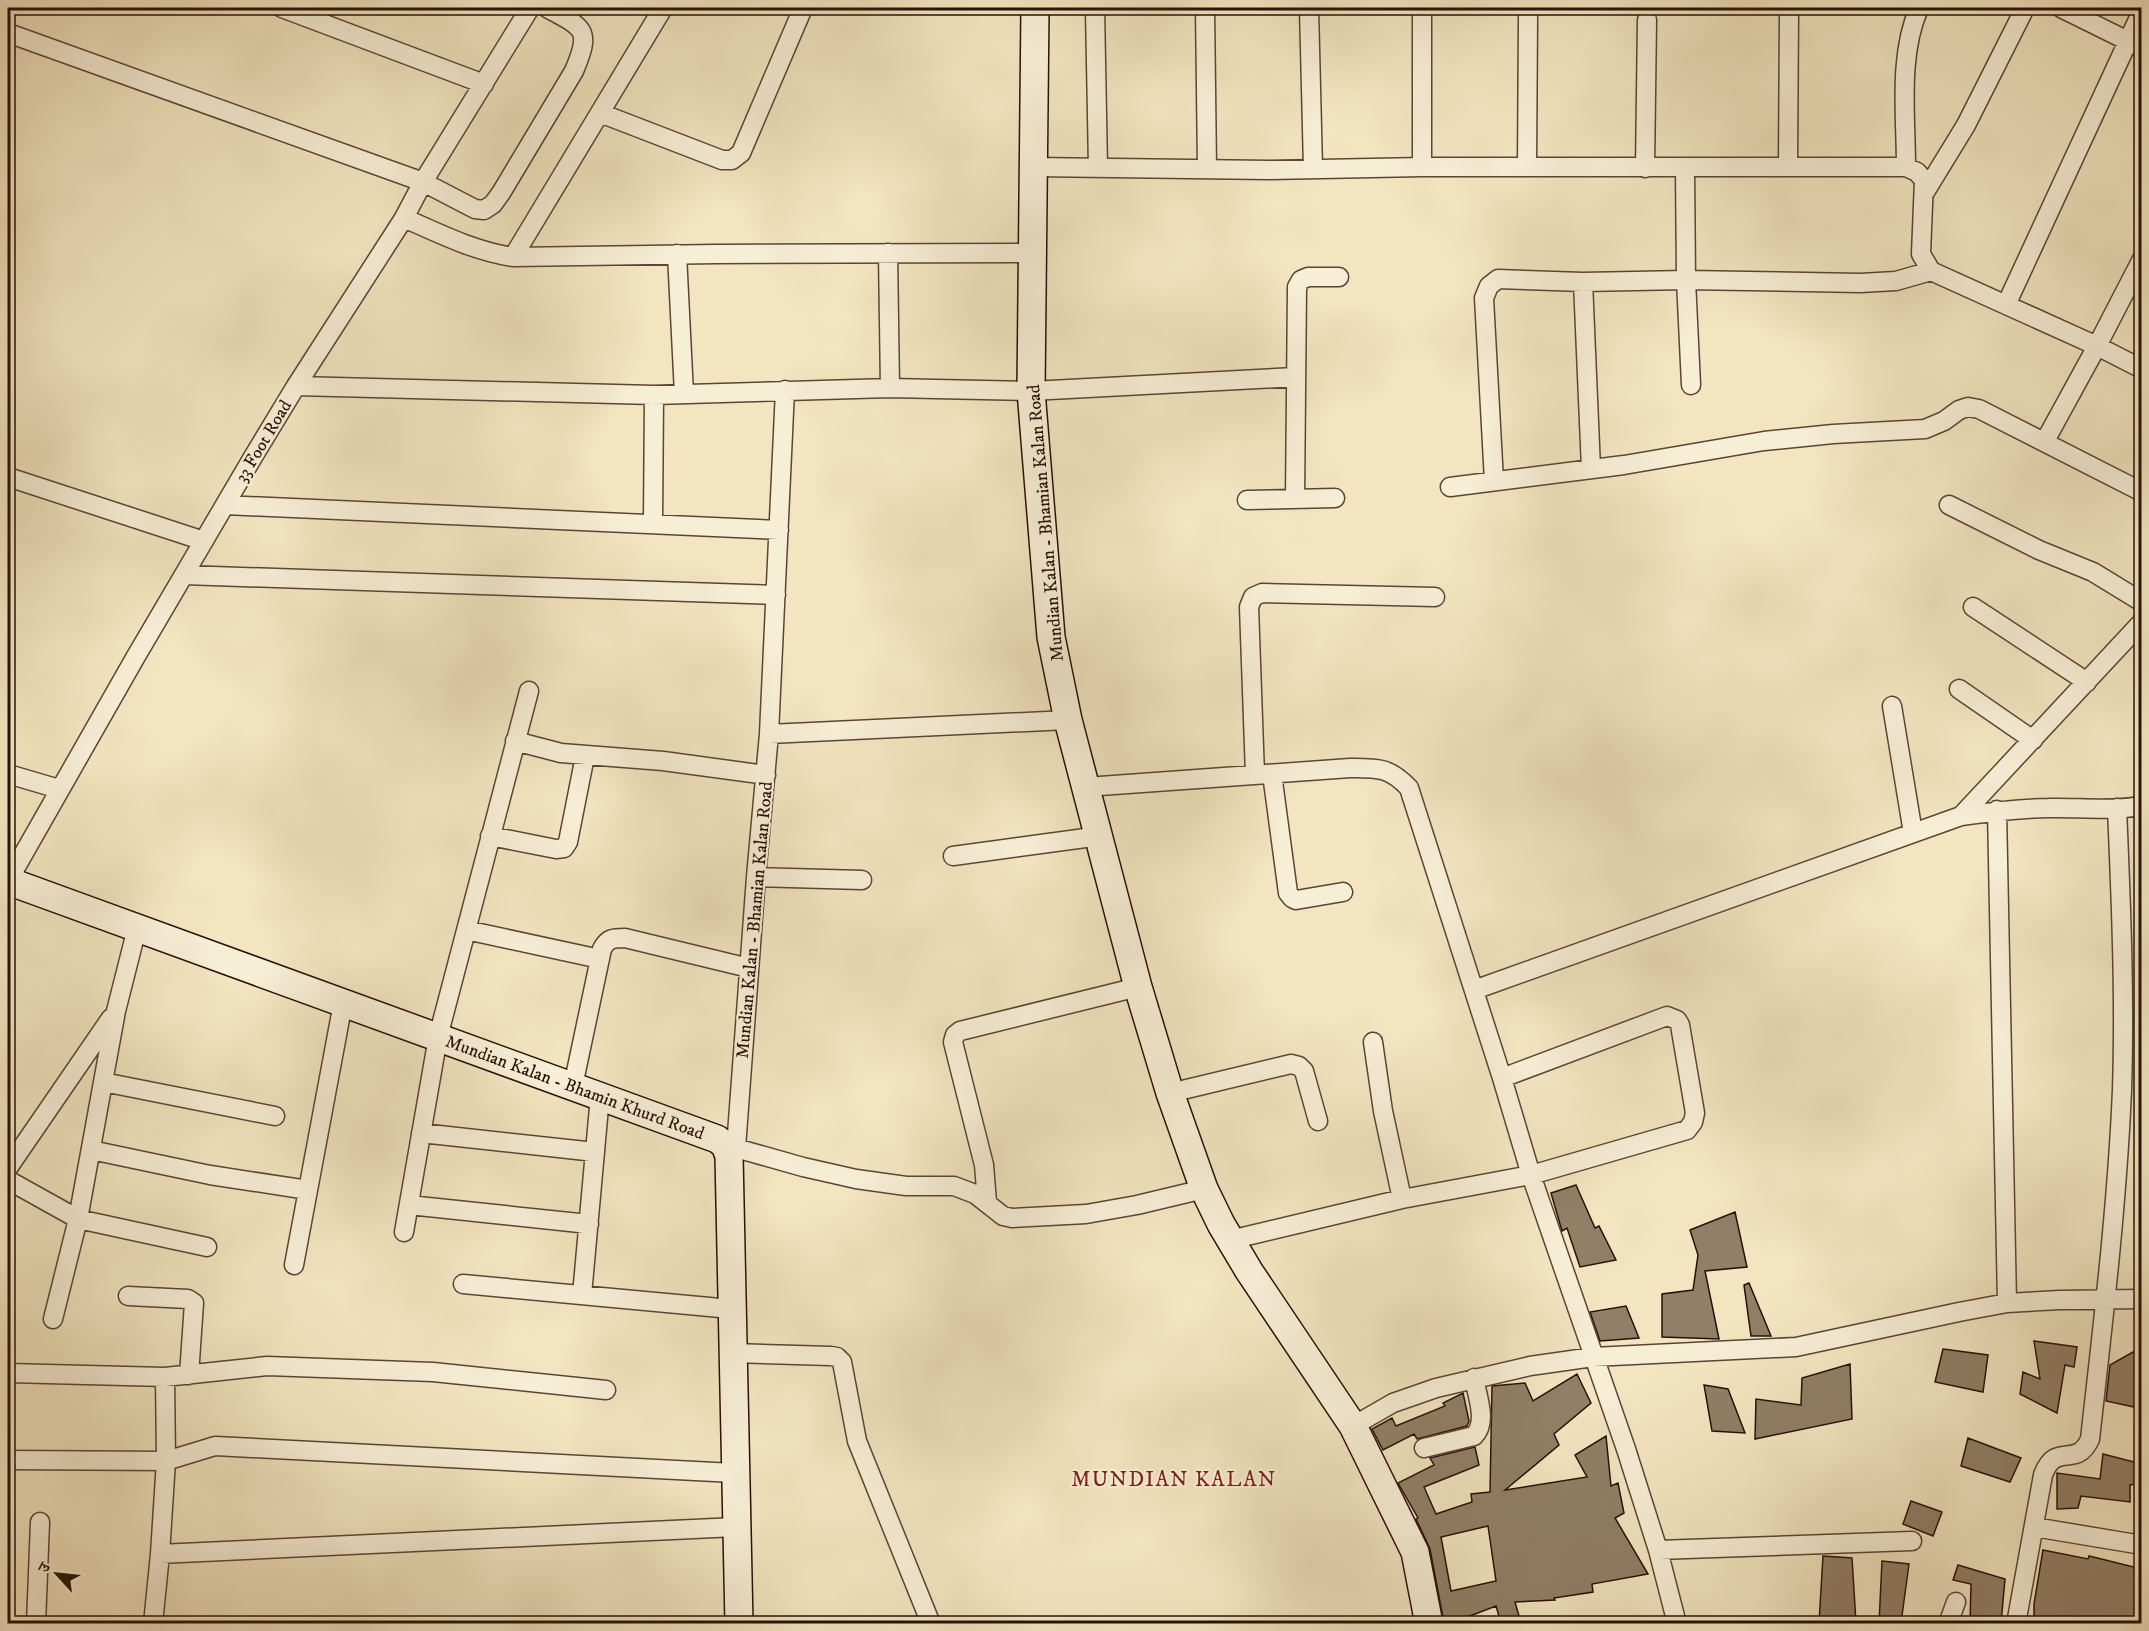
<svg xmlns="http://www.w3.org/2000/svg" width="2149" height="1631" font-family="'IM FELL DW Pica','Noto Serif Devanagari',serif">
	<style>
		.building { fill: #917f67; stroke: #281007; stroke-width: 1.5; fill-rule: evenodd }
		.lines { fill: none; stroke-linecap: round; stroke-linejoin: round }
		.street-casing { stroke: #5a4535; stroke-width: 21 }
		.secondary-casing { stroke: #281007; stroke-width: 30 }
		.street { stroke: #f7eed6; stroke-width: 18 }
		.secondary { stroke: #f7eed6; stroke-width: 27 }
		.labels { text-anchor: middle; stroke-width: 4.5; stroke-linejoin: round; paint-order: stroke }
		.street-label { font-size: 18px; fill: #281007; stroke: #f7eed6 }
		.quarter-label { font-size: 21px; letter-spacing: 1.5px; fill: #7a1f14; stroke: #f7eed6 }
	</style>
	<rect width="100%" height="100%" fill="#f2e5c0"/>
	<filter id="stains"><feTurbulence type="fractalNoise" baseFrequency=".00333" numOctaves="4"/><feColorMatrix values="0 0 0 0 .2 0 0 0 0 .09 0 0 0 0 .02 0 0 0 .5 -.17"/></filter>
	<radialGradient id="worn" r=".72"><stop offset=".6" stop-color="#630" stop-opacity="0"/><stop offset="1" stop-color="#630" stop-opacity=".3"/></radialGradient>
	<path class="building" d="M1576,1185L1595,1228L1599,1226L1616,1260L1580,1267L1567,1228L1562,1231L1551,1193Z
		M1735,1212L1747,1267L1705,1271L1719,1339L1662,1337V1294L1693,1290L1698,1255L1690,1230Z
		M1749,1283L1771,1336H1751L1744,1285Z
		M1626,1306L1639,1338L1600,1341L1590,1312Z
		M2034,1341L2077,1347L2074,1367L2065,1365L2057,1413L2020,1394L2023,1372L2040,1379Z
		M2142,1347L2134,1407L2106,1401L2110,1365Z
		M1943,1349L1988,1355L1983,1392L1935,1382Z
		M1850,1364L1852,1419L1755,1439L1756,1399L1801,1405L1802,1378Z
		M1577,1374L1591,1403L1554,1434L1559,1445L1505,1490L1587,1477L1575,1455L1606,1436L1611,1486L1618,1483L1624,1513L1615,1518L1648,1574L1592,1584L1593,1592L1554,1598L1555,1600L1515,1602L1521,1623H1501L1496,1606L1462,1619L1464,1623H1444L1430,1549L1416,1519L1418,1518L1398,1483L1434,1465L1430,1458L1475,1447L1479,1465L1424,1487L1436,1514L1472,1502L1471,1494L1490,1492L1492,1386L1525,1383L1533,1401ZM1488,1526L1496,1581L1451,1591L1441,1537Z
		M1704,1385L1728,1389L1745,1433L1712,1431Z
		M1463,1393L1469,1421L1467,1426L1417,1439L1414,1434L1383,1450L1372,1429L1392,1418L1396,1426L1445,1406L1443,1403Z
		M1968,1438L2021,1458L2010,1482L1961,1466Z
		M2103,1454L2142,1464V1483L2130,1485V1502L2081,1496L2078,1508L2057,1509V1473L2100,1479Z
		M1911,1501L1942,1512L1933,1536L1903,1524Z
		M2043,1550L2088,1559L2089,1556L2142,1569V1623L2108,1618V1623H2034V1604Z
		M1823,1556L1852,1558L1856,1623H1819Z
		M1882,1561L1909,1564L1901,1623H1879Z
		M1958,1565L2005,1579L2001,1623H1970L1971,1584L1953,1580Z"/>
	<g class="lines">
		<defs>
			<path id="street" d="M282,8L484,84
				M1205,8L1207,169
				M1309,8L1313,169
				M2061,8L2142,48
				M1095,9L1098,168
				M1422,10V167
				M8,33L423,182L475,209L484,210L493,204L501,193L574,71C592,29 584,28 547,8
				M600,113L722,160H732L741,153L803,8
				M1788,166L1789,10
				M1033,167L1270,170L1422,167H1906L1917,172L1924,180L1921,254L1931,271L2097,346L2142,369
				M1527,167L1528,17
				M1906,167C1906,115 1898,56 1919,8
				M1645,168L1647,20
				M1685,168L1686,280L1691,385
				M1925,192L1966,125L2025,8
				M404,218C440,234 474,251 513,257L716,254L1032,253
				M888,253L890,388
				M677,254L684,394
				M513,257L663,8
				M1583,282L1591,469
				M2006,305L2142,11
				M296,386L654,395L890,388L1031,391L1296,377
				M2045,441L2097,346L2142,259
				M8,477L204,541
				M1494,481L1484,298L1489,286L1498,279L1583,282L1686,280L1860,283L1896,281L1931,271
				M1450,487L1624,465L1764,441L1833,434L1925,429L1944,421L1959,410L1968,407L1979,409L2142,492
				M1295,499L1297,287L1301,280L1308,277H1339
				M1247,500L1335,498
				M225,505L779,530
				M1949,505L2039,550L2093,572L2142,602
				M653,524L654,395
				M184,575L776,595
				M1973,607L2087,682
				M1959,689L2033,740
				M1892,706L1913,833
				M769,734L785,390
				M515,741L561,753L663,761L766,775
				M8,774L59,789
				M1272,774L1288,893L1292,898L1296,900L1343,892
				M1255,775L1249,607L1253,597L1262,593L1435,597
				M1086,787L1350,768C1378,768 1389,767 1409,788L1502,1078L1531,1175L1626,1449L1658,1550L1677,1624
				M1997,810L2007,1303
				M1961,816C1990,812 2019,808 2049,808C2073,807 2121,812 2142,805
				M490,836L556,849L564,848L568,842L585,756
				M953,856L1100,836
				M756,877L862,880
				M8,881L135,658L253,457L296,386L404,218L423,182L530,8
				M466,930L600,959
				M1474,990L1961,816L2142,622
				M1373,1042L1383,1111L1402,1199
				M103,1082L275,1116
				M573,1086L602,949C608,938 613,938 625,938L749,968
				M1170,1093L1291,1064L1299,1066L1304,1071L1318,1121
				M421,1133L595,1152
				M725,1145L803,1167L856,1179L906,1186H954L975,1194L1003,1216L1012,1218L1086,1214L1137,1205L1204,1189
				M736,1148L756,877L769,734L1068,720
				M91,1150L210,1175L308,1190
				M8,1168L111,1018
				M8,1180L78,1219L116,1011L137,928
				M987,1202L984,1165L953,1042L955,1035L960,1031L1138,987
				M409,1205L589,1224
				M404,1232L438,1037L529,691
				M1230,1240L1402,1199L1531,1175L1687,1130L1693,1122L1695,1113L1680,1025L1677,1020L1667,1016L1502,1078
				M294,1265L343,1003
				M463,1284L731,1309
				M582,1295L600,1096
				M128,1296L188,1299L194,1303L189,1375
				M53,1319L78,1219L207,1247
				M732,1353L831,1356L837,1357L842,1362L857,1441L931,1624
				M8,1373L165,1377L267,1366L433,1372L606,1390
				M1353,1426L1393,1403L1436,1388L1530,1366L1593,1357L1796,1347L1959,1312L2007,1303L2060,1300L2142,1299
				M1424,1448L1474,1436C1488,1422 1477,1396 1474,1378
				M8,1460L166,1461L215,1446L734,1473
				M2034,1527L2142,1545
				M1658,1550L1912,1541
				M160,1554L166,1461L165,1377
				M36,1624L40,1522
				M153,1624L160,1554L736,1527
				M1948,1624L1956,1602
				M2016,1624L2043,1475C2056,1440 2076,1470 2090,1439C2103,1323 2117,1207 2122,1090C2125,996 2121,902 2117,808"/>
			<path id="secondary" d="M1035,8L1031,391L1051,637L1068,720L1138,987L1170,1093L1204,1189L1221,1224L1249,1271L1353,1426L1415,1552L1429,1624
				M8,881L717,1139L725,1145L729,1156L739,1624"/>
		</defs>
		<use href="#street" class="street-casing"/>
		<use href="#secondary" class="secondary-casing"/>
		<use href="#street" class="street"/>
		<use href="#secondary" class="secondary"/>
	</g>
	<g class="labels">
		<g class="street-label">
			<text transform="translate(263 441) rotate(-59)" y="6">33 Foot Road</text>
			<text transform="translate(1045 523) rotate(-95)" y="6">Mundian Kalan - Bhamian Kalan Road</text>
			<text transform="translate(754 920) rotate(-85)" y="6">Mundian Kalan - Bhamian Kalan Road</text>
			<text transform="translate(575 1087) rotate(20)" y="6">Mundian Kalan - Bhamin Khurd Road</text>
		</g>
		<g class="quarter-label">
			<text x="1174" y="1486">MUNDIAN KALAN</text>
		</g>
	</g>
	<rect width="2149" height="1631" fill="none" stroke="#f2e5c0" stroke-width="30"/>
	<rect x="9" y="9" width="2131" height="1613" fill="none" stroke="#281007" stroke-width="3"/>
	<rect x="15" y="15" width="2119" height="1601" fill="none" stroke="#281007" stroke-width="1.5"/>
	<g transform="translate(57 1574) rotate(297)" stroke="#f7eed6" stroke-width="4.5" paint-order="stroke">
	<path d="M0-4.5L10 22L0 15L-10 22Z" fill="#281007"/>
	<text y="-9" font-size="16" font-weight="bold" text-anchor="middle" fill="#281007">उ</text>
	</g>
	<rect width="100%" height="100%" filter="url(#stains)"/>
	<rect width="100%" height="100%" fill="url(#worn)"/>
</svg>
